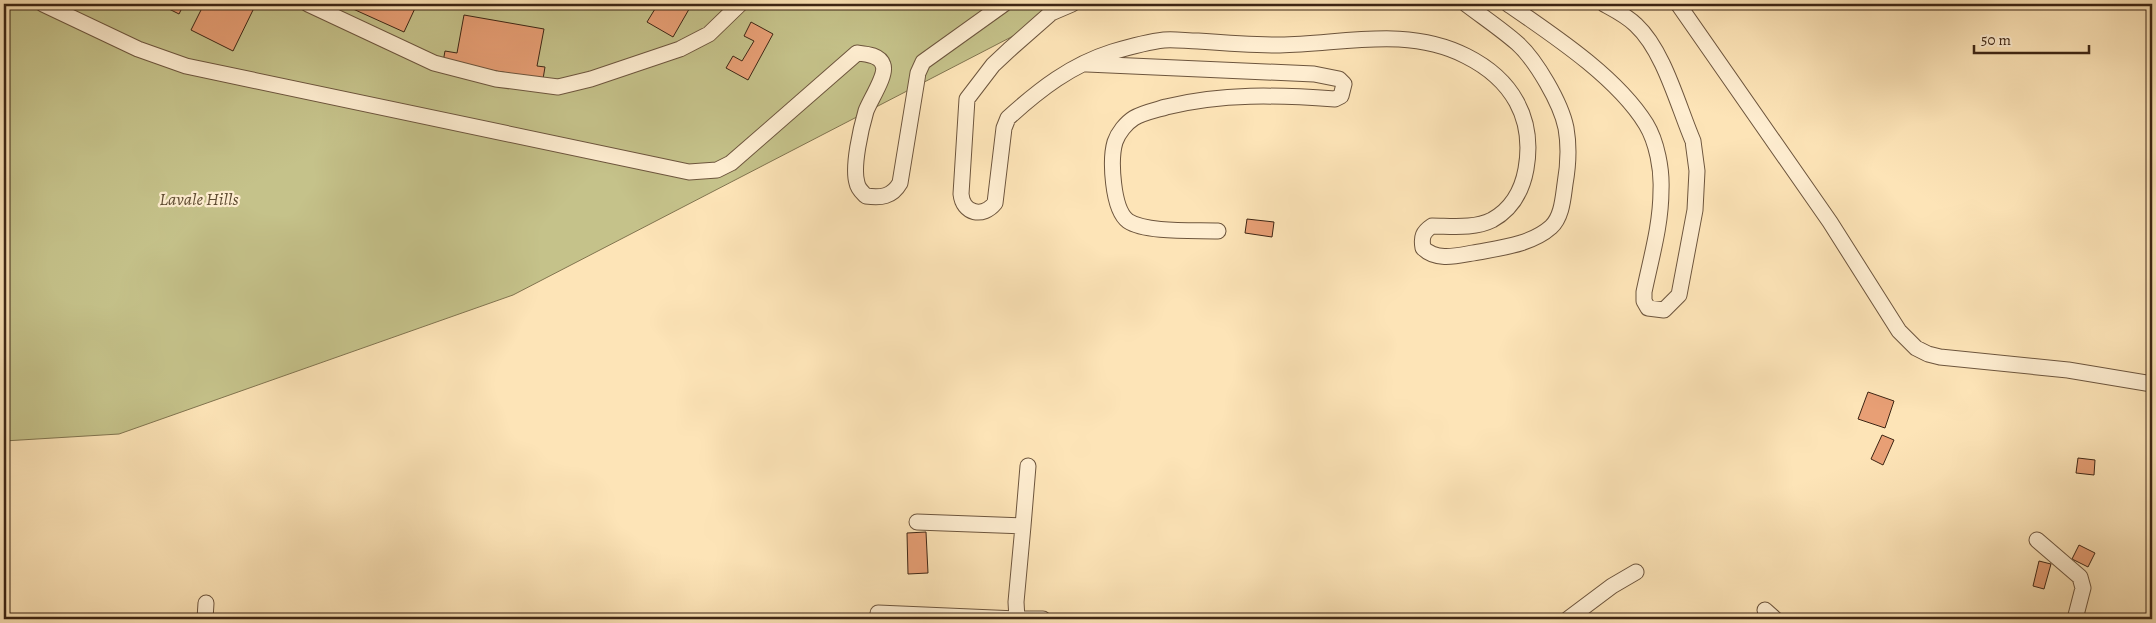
<svg xmlns="http://www.w3.org/2000/svg" width="2156" height="623" font-family="Alegreya,serif">
	<style>
		.green { fill: #c5c28a; stroke: #81744f }
		.building { fill: #e89f75; stroke: #3d2514 }
		.lines { fill: none; stroke-linecap: round; stroke-linejoin: round }
		.minor-casing { stroke: #6d553d; stroke-width: 17 }
		.minor { stroke: #feedd0; stroke-width: 15 }
		.labels { text-anchor: middle; stroke-width: 4.5; stroke-linejoin: round; paint-order: stroke }
		.park-label { font-size: 18px; font-style: italic; fill: #5f4c32; stroke: #feedd0 }
	</style>
	<rect width="100%" height="100%" fill="#fde4b7"/>
	<filter id="stains"><feTurbulence type="fractalNoise" baseFrequency=".004" numOctaves="4"/><feColorMatrix values="0 0 0 0 .2 0 0 0 0 .09 0 0 0 0 .02 0 0 0 .5 -.17"/></filter>
	<radialGradient id="worn" r=".72"><stop offset=".6" stop-color="#630" stop-opacity="0"/><stop offset="1" stop-color="#630" stop-opacity=".3"/></radialGradient>
	<path class="green" d="M4,4H1075L513,295L119,434L4,441Z"/>
	<path class="building" d="M159,4H184L179,14Z
		M204,4H245L254,8L233,51L191,30Z
		M342,4H417L404,32Z
		M658,4H692L673,37L647,22Z
		M464,15L544,29L537,66L545,67L543,79L443,62L445,51L457,53Z
		M751,22L773,34L748,80L726,68L733,56L742,61L754,41L744,36Z
		M1247,219L1274,222L1272,237L1245,233Z
		M1868,392L1894,401L1885,428L1858,419Z
		M1882,435L1894,440L1883,465L1871,459Z
		M2078,458L2095,460L2094,475L2076,473Z
		M926,532L928,573L908,574L907,533Z
		M2079,545L2095,553L2088,567L2072,559Z
		M2039,561L2051,564L2044,589L2033,586Z"/>
	<g class="lines">
		<defs>
			<path id="minor" d="M43,4L138,49L186,66L689,172L717,170L731,163L857,53C866,54 880,55 883,65C887,75 870,100 866,111C861,128 852,167 857,183C858,189 862,192 866,196C881,198 892,197 900,183L918,73L923,62L1004,4
				M308,4L434,63L496,79L558,87L591,79L680,49L709,34L740,4
				M1072,4L1051,13L1009,50L993,65L967,99L961,194C963,214 983,218 995,203L1004,128L1008,118C1040,89 1071,65 1112,52C1129,47 1146,42 1164,40C1175,39 1187,41 1198,41C1225,43 1253,45 1280,45C1343,44 1407,26 1466,56C1512,79 1535,118 1526,169C1522,191 1512,209 1492,220C1474,229 1451,226 1432,226C1423,232 1421,237 1423,248C1436,261 1456,256 1473,253C1499,248 1531,245 1551,227C1562,217 1563,198 1565,184C1568,167 1569,145 1566,128C1561,103 1536,60 1517,43C1501,29 1483,17 1466,4
				M1508,4C1553,35 1617,77 1646,124C1657,142 1662,170 1661,190C1661,225 1651,258 1644,292V301L1648,308L1664,310L1679,295L1695,210L1697,171L1693,141C1678,106 1664,51 1636,25C1627,16 1615,10 1604,4
				M1678,4L1830,222L1899,331L1916,348L1928,354L1940,357L2068,370L2152,384
				M1087,64L1314,74L1339,79L1344,84L1341,96L1335,99C1277,95 1223,93 1166,107C1156,110 1142,113 1134,118C1126,123 1118,133 1115,142C1110,159 1112,209 1128,221C1146,233 1196,230 1218,231
				M917,522L1023,526L1016,602L1017,619H1043
				M1023,526L1028,466
				M2037,540L2080,577L2083,588L2075,619
				M1765,610L1775,619
				M878,613L1017,619
				M205,619L206,603
				M1568,619L1612,586L1636,572"/>
		</defs>
		<use href="#minor" class="minor-casing"/>
		<use href="#minor" class="minor"/>
	</g>
	<g class="labels">
		<g class="park-label">
			<text x="199" y="205">Lavale Hills</text>
		</g>
	</g>
	<rect width="2156" height="623" fill="none" stroke="#fde4b7" stroke-width="20"/>
	<rect x="5" y="5" width="2146" height="613" fill="none" stroke="#3d2514" stroke-width="2.5"/>
	<rect x="10" y="10" width="2136" height="603" fill="none" stroke="#3d2514"/>
	<path d="M1974 45v8h115v-8" fill="none" stroke="#3d2514" stroke-width="2.5"/>
	<text x="1981" y="45" font-size="15" fill="#3d2514" stroke="#feedd0" stroke-width="4" paint-order="stroke">50 m</text>
	<rect width="100%" height="100%" filter="url(#stains)"/>
	<rect width="100%" height="100%" fill="url(#worn)"/>
</svg>
